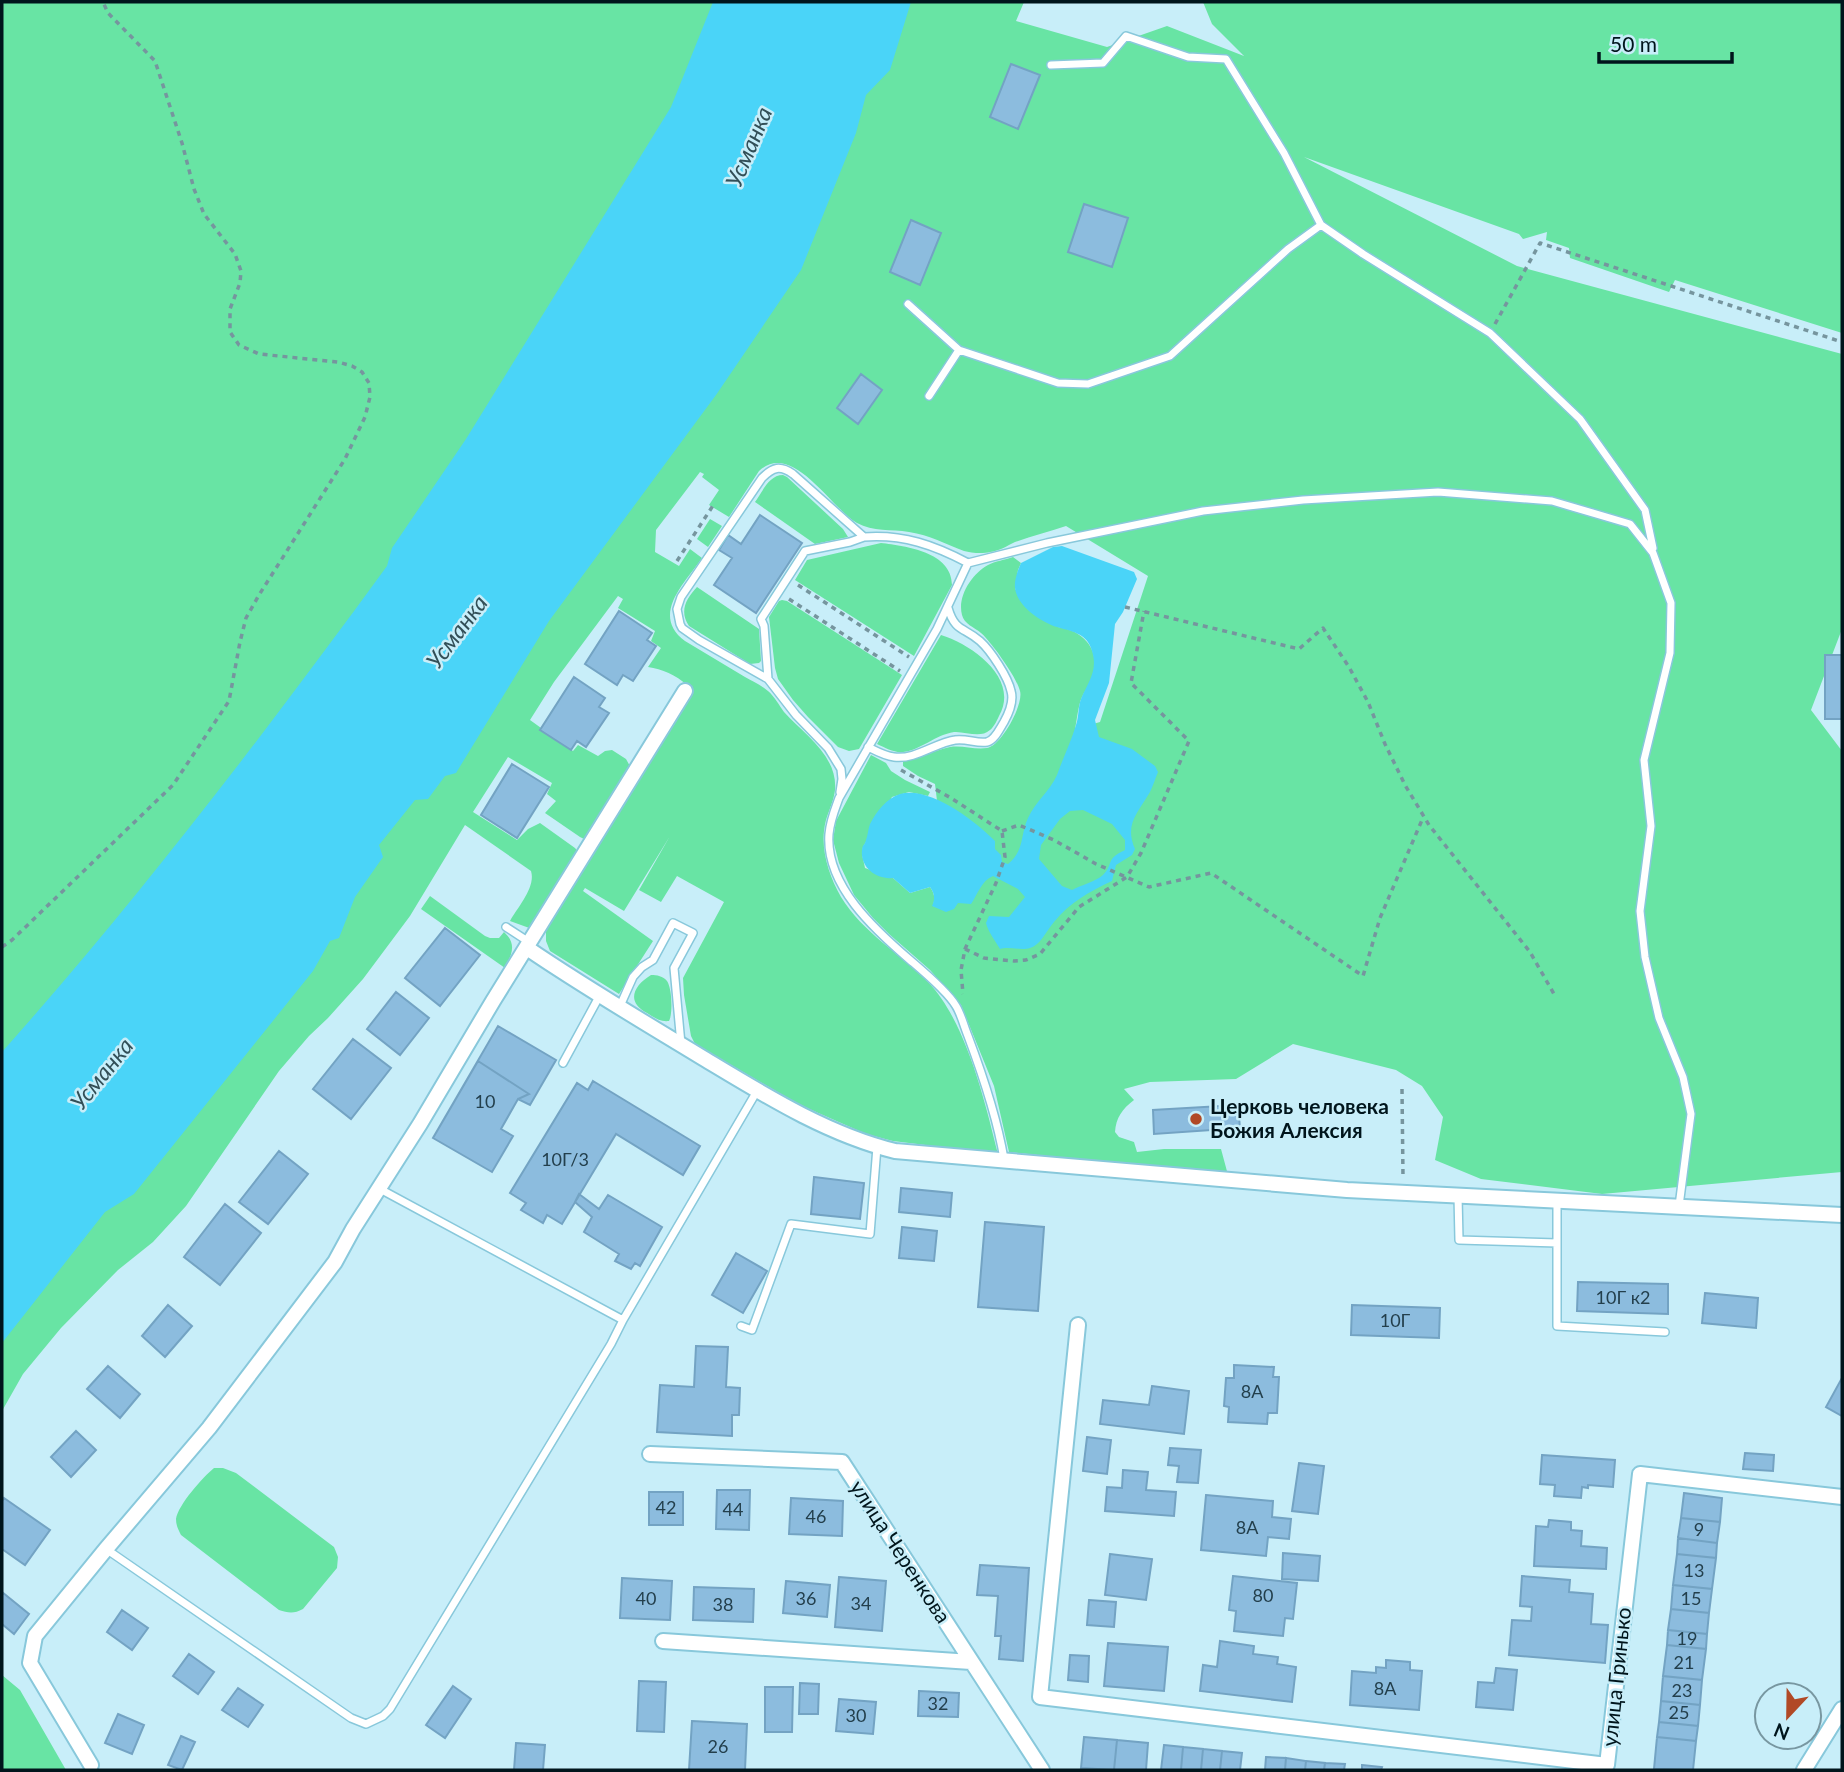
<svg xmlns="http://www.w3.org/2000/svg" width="1844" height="1772" font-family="Lato,sans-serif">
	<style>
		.green { fill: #68e4a4 }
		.water { fill: #4ad4f8; fill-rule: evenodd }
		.building { fill: #8cbcde; stroke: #73a3c3; stroke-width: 2 }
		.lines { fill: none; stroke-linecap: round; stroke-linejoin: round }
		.service-casing { stroke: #88c8db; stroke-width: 10 }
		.minor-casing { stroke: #88c8db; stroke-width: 18 }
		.path { stroke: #76959e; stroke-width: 3.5; stroke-dasharray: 5 5; stroke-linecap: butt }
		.service { stroke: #fff; stroke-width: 7 }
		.minor { stroke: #fff; stroke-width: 14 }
		.poi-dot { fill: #b14926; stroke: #c8eef9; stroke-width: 2.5 }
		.labels { text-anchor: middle; stroke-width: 5; stroke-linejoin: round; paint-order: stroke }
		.number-label { font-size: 18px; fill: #233f4c }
		.poi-label { font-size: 21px; font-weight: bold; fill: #00151c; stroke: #c8eef9; text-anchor: start }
		.street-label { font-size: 21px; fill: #00151c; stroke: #c8eef9 }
		.water-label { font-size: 23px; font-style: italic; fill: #324f57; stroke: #c8eef9 }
	</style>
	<rect width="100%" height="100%" fill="#c8eef9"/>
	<path class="green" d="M2,2H1024L1016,21L1107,47L1167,26L1244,56L1212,24L1203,2H1842V333L1675,280L1669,292L1570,258L1569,248L1546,240L1547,232L1523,239L1519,234L1304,157L1517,266L1842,354V629L1811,710L1842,751V1172L1602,1194L1481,1179L1435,1160L1443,1117L1422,1086L1396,1070L1293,1044L1236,1079L1150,1082L1124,1089L1134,1100C1122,1109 1116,1118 1115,1132L1119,1137L1134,1142L1137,1152L1164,1149H1221L1228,1175L1009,1152L994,1086L961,1005L930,970L889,934L873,918L854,895L839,863L833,840L836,821L871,755L886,763L891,771L905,780L930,792L928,796L909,792L892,797L863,847L862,854L865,868L893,878L910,893L930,887C935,894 935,899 933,906L950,910L935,784L918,776L903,766V760C920,759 934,750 950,747C962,745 975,750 987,748C1001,746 1024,704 1020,691C1017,680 1005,663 998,653C993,647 987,638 981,633C974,627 964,624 962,615C957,596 972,574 988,565C995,561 1005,560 1013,557L1021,563L1018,570L1015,589L1058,627C1081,630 1099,647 1094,672C1092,681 1086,689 1082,697C1078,706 1077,720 1075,729L1100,722L1148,576L1066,526C1049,532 1032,536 1015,542C1007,546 999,551 990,552C983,554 971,553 964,551C945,544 930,535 909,532C891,529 873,532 857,523C830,507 792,440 759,471L729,517L709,505L719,490L702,477L704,474L700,472L656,530L655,552L679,566L690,549L702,558C685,583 650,615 685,641C705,653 725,665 745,677C752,681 761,685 768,691C774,696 779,705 784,712C804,734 838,756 835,790C834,800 829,810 826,820C819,846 828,874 841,897C863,933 900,953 928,982C966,1021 985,1102 998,1154L893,1141L866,1134L798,1104L695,1044L691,1036L684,995L683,978L724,902L677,876L661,902L639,890L670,836L624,911L585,888L583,891L653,941L619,994L550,951L546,941V931L687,685C676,675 662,669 648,667L661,648L651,641L655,631L618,608L623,599L618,596L554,682L530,720L573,751L578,745L598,756L605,751L612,750L626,759L631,768L588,838L584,839L580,837L545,813L556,801L547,794L552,783L508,757L473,812L517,840L528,829L540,823L575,848L579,853L532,929L510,921C518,907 536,887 531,871L465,825L410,916L363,979L328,1018L309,1036L279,1071L186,1206L153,1242L118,1270L61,1328L23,1374L2,1411Z
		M783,475L787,477L843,529L848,537L815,544L755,502C763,491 769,475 783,475Z
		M710,519L722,526L708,547L697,539Z
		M881,543C906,546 952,552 952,585L914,656L795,580L807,560Z
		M697,587L759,629L761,661L759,663L750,664L689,626C679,611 686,599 697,587Z
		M782,600L787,601L902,675L859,749L849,751L838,747L808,717L793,700L778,679L775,668L769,617L779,601Z
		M941,635C973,645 1020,679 999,716C997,720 994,727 990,730C980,739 965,731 954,732C935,735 921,750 903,752C894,753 886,748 877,744Z
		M430,896L485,936L490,938H499L504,932C517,944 512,954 505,968L421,909Z
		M651,975C657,975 663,976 667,981C672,988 673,1014 669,1021C660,1022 655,1018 647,1013C626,1002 633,986 651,975Z
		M214,1468H223L236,1473L334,1547L338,1557L337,1568L303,1609C294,1614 288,1613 279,1610L181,1535C178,1529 176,1525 176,1519C178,1505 203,1477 214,1468Z
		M2,1675L20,1690L66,1770H2Z"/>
	<path class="water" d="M713,2H911L890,70L866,95L856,133L801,270L716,395L549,621L456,773L445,776L428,799L415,800L379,845L383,857L355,897L339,938L330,941L313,971L134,1194L105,1212L2,1343V1052C140,897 265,733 387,566L392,548L466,439L671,107Z
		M1062,546L1134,572L1137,579L1123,612L1115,624L1109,683L1095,720L1099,737L1132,749L1155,766L1158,772C1155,779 1153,786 1150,792C1138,813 1124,824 1135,849L1132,855L1116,865L1112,881C1089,892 1070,902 1054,922C1048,929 1043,939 1037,944C1026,954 1011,945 1000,949C995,940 988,932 986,923L989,916L1009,917L1025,897L1018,889L993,876C981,881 978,894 971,904L958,903L954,909L946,912L932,906C935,899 935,894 930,887L910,893L893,878C877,880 860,868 862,850C863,843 864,847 866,840C868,835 868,829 870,824C876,812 887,798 900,794C930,786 975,821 995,841V849L1001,855L1002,862L1008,864C1025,850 1020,835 1028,818C1035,802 1050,791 1057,775C1063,758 1071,742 1076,725C1079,716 1078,707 1081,699C1089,680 1099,670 1091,648C1086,633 1070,631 1057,627C1041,622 1017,606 1015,588C1014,580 1018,570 1021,563L1053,547ZM1083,810L1112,824L1125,840V850C1105,859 1114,864 1103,875C1095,882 1081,885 1072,890L1062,886L1039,859L1041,845L1060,819L1070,811Z"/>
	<path class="building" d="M1011,64L1040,75L1018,129L990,117Z
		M1084,204L1128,218L1112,267L1068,252Z
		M911,220L941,233L920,285L890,272Z
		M861,374L882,390L858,424L837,408Z
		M760,515L802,543L756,613L714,585L732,558L719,550L728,535L741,544Z
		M619,611L652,633L647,640L656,646L633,681L623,675L617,685L585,664Z
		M1825,655H1842V719H1825Z
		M574,677L605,698L599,707L609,713L586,747L577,741L571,750L540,730Z
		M512,764L549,787L517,838L481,815Z
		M445,928L480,955L440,1006L405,978Z
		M396,992L429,1018L400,1055L367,1029Z
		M498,1026L556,1060L530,1105L518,1099L501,1129L513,1136L492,1172L433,1138Z
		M353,1039L391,1068L351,1119L313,1089Z
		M478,1061L529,1094L518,1099L501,1129L513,1136L492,1172L433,1138Z
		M593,1081L700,1146L683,1175L616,1134L562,1224L547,1215L543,1223L521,1210L526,1203L510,1193L577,1083L588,1090Z
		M1238,1105L1240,1128L1154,1134L1153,1110Z
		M279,1151L308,1174L268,1224L239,1202Z
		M814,1177L864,1183L860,1219L811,1214Z
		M901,1188L952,1193L950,1217L899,1212Z
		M579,1194L599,1209L608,1195L662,1227L640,1266L635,1263L631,1269L615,1261L619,1254L584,1232L592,1217L575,1202Z
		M225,1204L261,1233L220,1285L184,1257Z
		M985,1222L1044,1227L1038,1311L978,1307Z
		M902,1227L937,1231L934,1261L899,1258Z
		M736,1253L767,1271L743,1313L712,1295Z
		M1578,1282L1668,1284V1314L1577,1311Z
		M1705,1293L1758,1298L1756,1328L1702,1323Z
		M168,1305L192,1326L165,1357L142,1336Z
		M1352,1305L1440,1308L1439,1338L1351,1335Z
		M696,1346L728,1347L726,1387L740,1388L739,1415H732V1436L657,1432L660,1385L694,1387Z
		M1234,1365L1274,1367L1273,1377H1279L1277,1413H1268L1267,1424L1228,1422L1229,1407L1224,1406L1226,1378H1234Z
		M108,1366L140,1394L120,1418L87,1389Z
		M1842,1378V1416L1826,1407Z
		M1152,1386L1189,1391L1184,1434L1100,1424L1103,1400L1149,1405Z
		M76,1431L96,1450L71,1477L51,1457Z
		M1087,1437L1111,1440L1107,1474L1083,1471Z
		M1170,1448L1201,1450L1198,1483L1177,1482L1179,1466L1168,1465Z
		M1745,1453L1774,1455L1773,1471L1743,1469Z
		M1542,1455L1615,1460L1613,1487L1588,1485V1488L1582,1487L1581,1498L1554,1496L1555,1485L1540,1484Z
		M1299,1463L1324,1466L1318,1514L1292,1511Z
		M1123,1470L1148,1472L1146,1490L1176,1492L1174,1516L1105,1511L1107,1487L1122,1488Z
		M717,1490H750L749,1530L716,1529Z
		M649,1492H683V1525H649Z
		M1684,1493L1722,1498L1720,1522L1681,1518Z
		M1206,1495L1273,1501L1272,1517L1291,1519L1289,1539L1268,1537L1266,1556L1201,1550Z
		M4,1498L50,1530L25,1565L2,1549V1501Z
		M791,1498L843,1501L842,1536L789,1534Z
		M1681,1518L1720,1522L1717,1543L1678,1538Z
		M1549,1520L1571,1522V1530L1582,1531L1581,1546L1607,1548L1606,1569L1534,1566L1536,1526L1548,1527Z
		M1678,1538L1717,1543L1716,1558L1677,1554Z
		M1283,1553L1320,1556L1318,1581L1282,1579Z
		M1110,1554L1152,1559L1146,1600L1105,1595Z
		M1677,1554L1716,1558L1712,1589L1673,1585Z
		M980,1565L1029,1568L1023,1661L999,1659L1001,1636H995L998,1596L977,1595Z
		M1233,1576L1297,1583L1293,1619L1285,1618L1283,1636L1234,1631L1236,1611L1229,1610Z
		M1522,1576L1570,1580L1569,1592L1593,1594L1591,1624L1608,1625L1605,1663L1509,1655L1512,1620L1531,1621L1532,1607L1520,1606Z
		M839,1577L886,1581L882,1631L835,1627Z
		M622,1578L672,1581L670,1620L620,1618Z
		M786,1581L830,1585L827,1617L783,1613Z
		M1673,1585L1712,1589L1709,1613L1671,1609Z
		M694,1587L754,1589L753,1622L693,1620Z
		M2,1592L29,1614L14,1634L2,1624Z
		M1089,1600L1116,1602L1114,1627L1087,1625Z
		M1671,1609L1709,1613L1707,1634L1668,1630Z
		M122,1610L148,1628L132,1650L107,1632Z
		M1668,1630L1707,1634L1706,1649L1667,1645Z
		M1220,1641L1254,1646L1253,1654L1278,1657L1277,1664L1296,1667L1292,1702L1200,1691L1203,1665L1217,1667Z
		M1108,1643L1168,1647L1164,1691L1104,1686Z
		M1667,1645L1706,1649L1702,1680L1663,1676Z
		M189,1654L214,1672L198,1694L173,1676Z
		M1070,1655L1089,1656L1088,1682L1068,1680Z
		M1386,1660L1410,1662V1670L1422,1671L1419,1710L1350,1705L1352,1671L1376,1673V1667L1386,1668Z
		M1496,1668L1517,1670L1513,1710L1476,1707L1478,1682L1494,1683Z
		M1663,1676L1702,1680L1700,1705L1661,1701Z
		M639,1681L666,1682L664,1732L637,1731Z
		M800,1683L819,1684L818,1714H799Z
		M453,1686L471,1699L445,1738L426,1725Z
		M765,1687H793L792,1732H765Z
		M238,1688L263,1705L248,1727L222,1710Z
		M919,1691L959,1693L958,1717L918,1716Z
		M839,1699L876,1702L873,1734L836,1731Z
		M1661,1701L1700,1705L1698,1726L1659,1722Z
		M118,1714L144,1725L132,1754L105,1743Z
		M692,1721L747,1724L745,1770H689Z
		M1659,1722L1698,1726L1696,1741L1657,1737Z
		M181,1736L195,1742L182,1770L168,1765Z
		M1084,1737L1117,1740L1114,1770L1081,1768Z
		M1657,1737L1696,1741L1693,1770L1654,1769Z
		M1117,1740L1148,1743L1146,1770H1114Z
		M516,1743L545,1745L543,1770H514Z
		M1164,1745L1183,1747L1181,1770H1161Z
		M1183,1747L1203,1749L1201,1770H1181Z
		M1203,1749L1222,1751L1220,1770H1201Z
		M1222,1751L1242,1753L1240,1770H1220Z
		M1266,1757L1286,1758L1285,1770H1265Z
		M1286,1758L1306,1761L1305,1770H1285Z
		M1306,1761L1325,1763L1324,1770H1305Z
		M1325,1763L1345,1764L1344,1770H1324Z
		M1362,1765L1382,1767L1381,1770H1362Z"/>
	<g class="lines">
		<defs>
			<path id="service" d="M1051,65L1103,63L1126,36L1188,57L1226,59L1284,153L1321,225L1363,254L1490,333L1580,419L1645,510L1653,548
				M908,304L959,350L1058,383L1088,384L1170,356L1288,249L1321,225
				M929,396L959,350
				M768,679L764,626L761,619L805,551L850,542L864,537
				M868,747C876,751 885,756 894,757C915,760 935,743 955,740C966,738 977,744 987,742C995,740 1000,728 1004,722C1009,713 1014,701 1011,691C1008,677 991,651 980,641C964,627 955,632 948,608
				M840,792L842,779L841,769L828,748L796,715L768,679L699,640L682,628L680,624L677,609L681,597L762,478C773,467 780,465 793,474L864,537C903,534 934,545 968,563
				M506,927L529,942
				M620,1006L633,977L642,967L653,960L673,923L693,933L674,968L681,1044
				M563,1063L600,995
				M1004,1159C997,1117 983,1076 968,1036C964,1026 961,1014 956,1006C947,991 924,972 910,960C875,930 825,885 829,834C830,821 835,809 839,798L937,629L968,563L1047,543L1203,511L1303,500L1438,492L1552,501L1630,524L1653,553L1671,603L1670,653L1644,760L1651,826L1640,911L1645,957L1659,1018L1683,1077L1691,1114L1679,1206
				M380,1189L623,1320
				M1458,1196L1459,1240L1557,1243
				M1557,1201V1326L1665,1332
				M741,1326L752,1330L791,1224L870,1234L877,1147
				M106,1549L351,1718L366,1724L383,1716L390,1709L611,1344L623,1320L757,1091"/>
			<path id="minor" d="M527,948C584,987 644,1022 703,1058C763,1094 826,1134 895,1151L1347,1190L1842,1215
				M1078,1325L1040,1697L1607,1765L1640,1474L1842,1497
				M650,1454L842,1462L1042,1770
				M663,1641L971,1662
				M91,1765L30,1663L35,1636L106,1549L209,1428L335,1262L353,1229L420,1124L493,1001L685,691
				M1804,1770L1842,1709"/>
		</defs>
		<use href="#service" class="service-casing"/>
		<use href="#minor" class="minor-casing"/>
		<path class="path" d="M1495,324L1540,243L1842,342
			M677,561L714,504
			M798,585L909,657
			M789,599L900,671
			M1125,607L1299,649L1323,628L1349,667L1368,702L1385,744L1405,785L1429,825L1530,952L1554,994
			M901,770L951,798L1002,831L1005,857L996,883L965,949L961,970L963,994
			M1002,831L1019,825L1054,840L1096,864L1149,887L1211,873L1363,976L1380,918L1422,820
			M2,947L12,940L173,785L229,701L240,642L246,618L259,595L345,459L365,417L370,397L369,383L362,372L352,366L338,362L259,354L239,345L230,332V309L240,283L241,271L235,254L204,214L194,189L182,143L155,61L108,13L103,2
			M965,949L984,958L1014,961L1026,960L1040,954L1079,907L1127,877L1141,853L1189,741L1131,683L1144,611
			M1402,1089L1403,1177"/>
		<use href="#service" class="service"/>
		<use href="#minor" class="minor"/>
	</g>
	<circle class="poi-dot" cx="1196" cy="1119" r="7"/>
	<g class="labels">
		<g class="number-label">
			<text x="485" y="1108">10</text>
			<text x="565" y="1166">10Г/3</text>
			<text x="1623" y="1304">10Г к2</text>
			<text x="1395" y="1327">10Г</text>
			<text x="1252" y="1398">8А</text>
			<text x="666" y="1514">42</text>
			<text x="733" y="1516">44</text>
			<text x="816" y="1523">46</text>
			<text x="1247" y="1534">8А</text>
			<text x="1699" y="1536">9</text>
			<text x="1694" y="1577">13</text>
			<text x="1263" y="1602">80</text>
			<text x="646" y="1605">40</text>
			<text x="806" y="1605">36</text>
			<text x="1691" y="1605">15</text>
			<text x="861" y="1610">34</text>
			<text x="723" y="1611">38</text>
			<text x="1687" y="1645">19</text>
			<text x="1684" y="1669">21</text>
			<text x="1385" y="1695">8А</text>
			<text x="1682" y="1697">23</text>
			<text x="938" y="1710">32</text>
			<text x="1679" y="1719">25</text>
			<text x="856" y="1722">30</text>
			<text x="718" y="1753">26</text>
		</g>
		<g class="poi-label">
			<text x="1210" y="1114">Церковь человека<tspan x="1210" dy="24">Божия Алексия</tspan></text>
		</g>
		<g class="street-label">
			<text transform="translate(900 1552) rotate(57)" y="7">улица Черенкова</text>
			<text transform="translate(1617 1677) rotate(-84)" y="7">улица Гринько</text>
		</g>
		<g class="water-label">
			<text transform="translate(749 147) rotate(-67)" y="8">Усманка</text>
			<text transform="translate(457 632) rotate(-53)" y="8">Усманка</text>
			<text transform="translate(102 1074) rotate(-51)" y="8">Усманка</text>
		</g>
	</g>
	<rect width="1844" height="1772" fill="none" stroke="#00151c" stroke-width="7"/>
	<g transform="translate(1788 1716) rotate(202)"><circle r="33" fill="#c8eef9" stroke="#7897a1" stroke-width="2"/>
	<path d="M0-5L12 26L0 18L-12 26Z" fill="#b14926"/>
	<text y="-10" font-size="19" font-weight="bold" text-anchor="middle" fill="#00151c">N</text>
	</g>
	<path d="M1599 52v10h133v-10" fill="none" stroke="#00151c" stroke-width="3.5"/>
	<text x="1610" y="52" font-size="21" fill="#00151c" stroke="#c8eef9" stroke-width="5" paint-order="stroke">50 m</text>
</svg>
